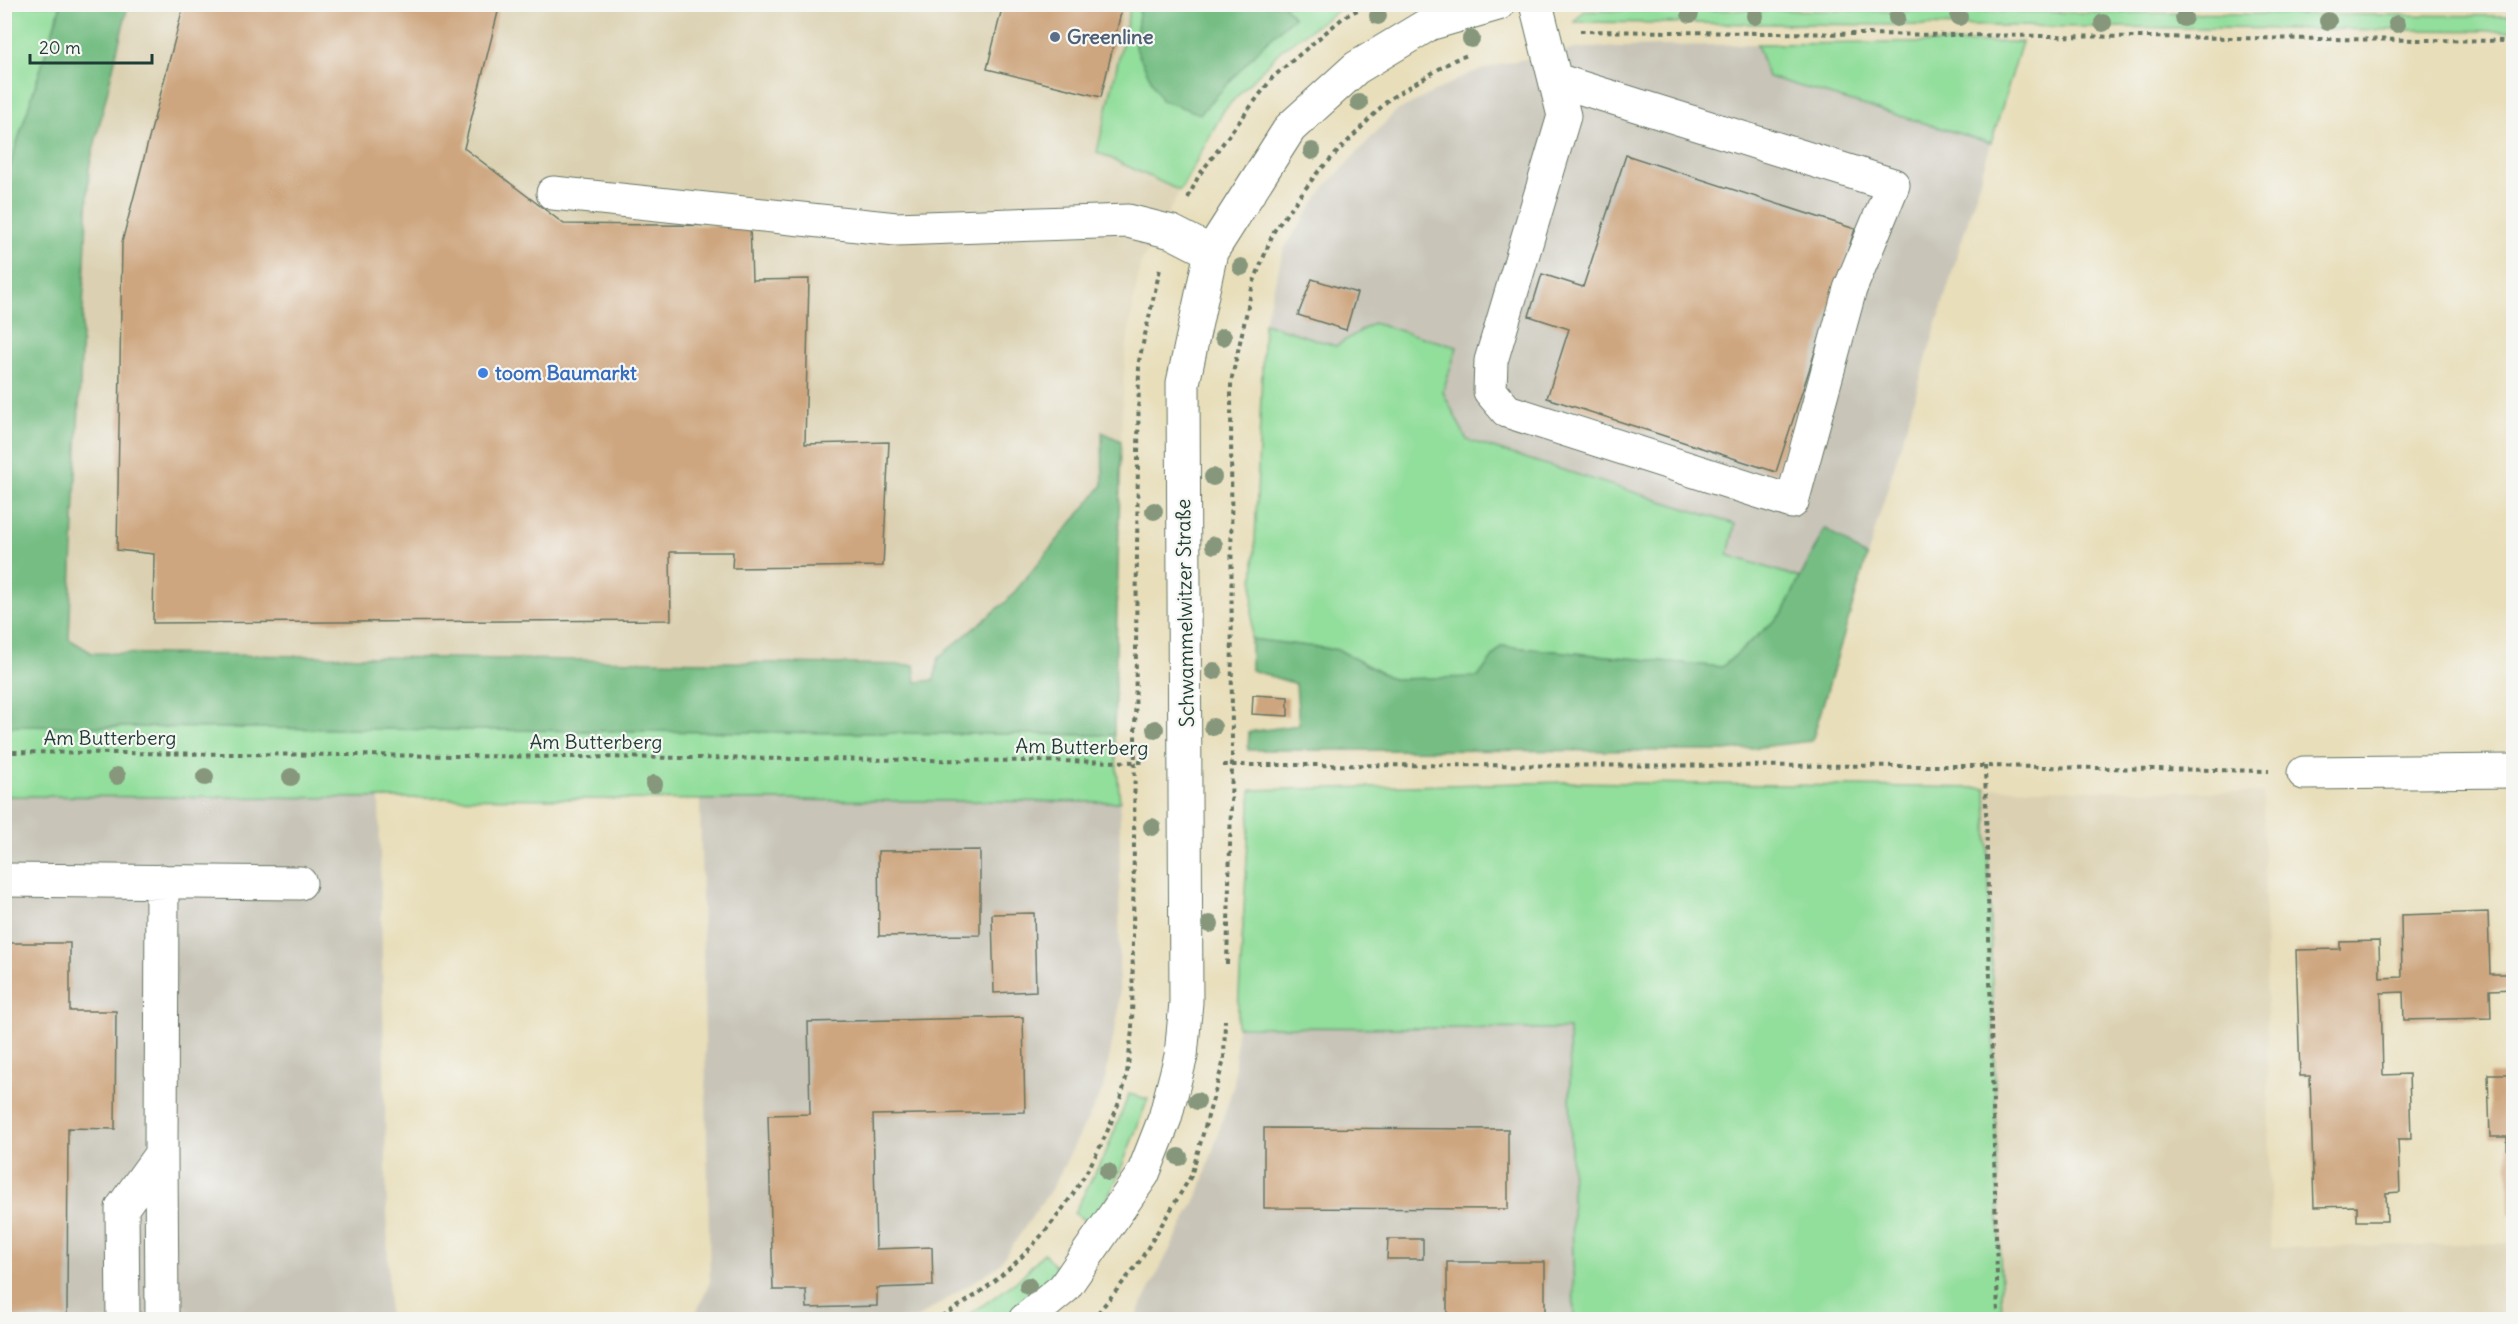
<svg xmlns="http://www.w3.org/2000/svg" width="2518" height="1324" font-family="Delius,sans-serif">
	<style>
		.built { fill: #dbd1b2 }
		.industrial { fill: #c8c4b8 }
		.green { fill: #92de9b; stroke: #588e68; stroke-width: 1.5 }
		.forest { fill: #75bd83; stroke: #4a7d5c; stroke-width: 1.5 }
		.building { fill: #cda57e }
		.lines { fill: none; stroke-linecap: round; stroke-linejoin: round }
		.minor-casing { stroke: #657563; stroke-width: 35 }
		.path { stroke: #657563; stroke-width: 4; stroke-dasharray: 4.5 4.5; stroke-linecap: butt }
		.minor { stroke: #fff; stroke-width: 33 }
		.tree { fill: #86977c }
		.service-dot { fill: #5c6f8a; stroke: #f6f6f2; stroke-width: 2 }
		.shop-dot { fill: #3f7fe0; stroke: #f6f6f2; stroke-width: 2 }
		.labels { text-anchor: middle; stroke-width: 4.5; stroke-linejoin: round; paint-order: stroke }
		.service-label { font-size: 20px; font-weight: bold; fill: #4e5e75; stroke: #f6f6f2; text-anchor: start }
		.shop-label { font-size: 20px; font-weight: bold; fill: #366cbe; stroke: #f6f6f2; text-anchor: start }
		.street-label { font-size: 20px; fill: #1f3d34; stroke: #f6f6f2 }
	</style>
	<rect width="100%" height="100%" fill="#f6f6f2"/>
	<filter id="ink" filterUnits="userSpaceOnUse"><feTurbulence type="fractalNoise" baseFrequency=".0167" numOctaves="2"/><feDisplacementMap in="SourceGraphic" scale="12" xChannelSelector="R" yChannelSelector="G"/><feConvolveMatrix kernelMatrix="1 2 1 2 8 2 1 2 1" color-interpolation-filters="sRGB"/></filter>
	<filter id="wash" filterUnits="userSpaceOnUse"><feTurbulence type="fractalNoise" baseFrequency=".008" numOctaves="4" result="noise"/><feDisplacementMap in="SourceGraphic" scale="24" xChannelSelector="R" yChannelSelector="G"/><feGaussianBlur stdDeviation="1.35" result="paint"/><feColorMatrix in="noise" values="0 0 0 0 0 0 0 0 0 0 0 0 0 0 0 0 0 1.4 0 .05"/><feComposite in="paint" operator="in"/></filter>
	<g filter="url(#wash)">
		<rect width="100%" height="100%" fill="#e8deba"/>
		<path class="built" d="M128,5H1131L1097,152L1180,191L1140,265L1125,355L1121,441L1102,432L1103,485L1007,601L939,657L935,680L916,682L914,665L91,653L69,639L89,168Z
			M1986,788L2263,793L2271,1248L2513,1243V1319H2002Z"/>
		<path class="industrial" d="M1757,44L1769,77L1991,143L1867,557L1825,528L1800,578L1728,555L1735,524L1467,440L1443,392L1457,348L1373,323L1336,346L1264,323L1284,249L1324,188L1395,112L1471,73L1505,63L1581,48Z
			M5,796L379,798L389,1319L5,1320Z
			M700,800L1120,802L1119,1009L1103,1089L1054,1185L998,1266L915,1319L693,1320L710,1282Z
			M1237,1027L1570,1029L1574,1319L1142,1320L1137,1313L1200,1191L1234,1084Z"/>
		<path class="green" d="M5,5H61L5,181Z
			M1131,5H1140L1135,47L1265,43L1293,17L1283,5H1346L1281,50L1224,110L1180,191L1097,152Z
			M1751,10L2513,16L2514,31L1574,22L1584,11Z
			M2022,42L1991,143L1768,77L1757,44Z
			M1264,323L1336,346L1373,323L1457,347L1443,392L1467,440L1735,524L1728,555L1800,578L1782,614L1722,667L1502,646L1478,678L1392,679L1339,650L1251,639Z
			M5,726L1114,735L1120,802L5,796Z
			M1565,782L1986,788L2002,1319H1574L1569,1029L1237,1027L1251,790Z
			M1129,1094L1148,1099L1118,1176L1094,1227L1074,1213L1107,1150Z
			M1044,1253L1058,1270L1036,1296L1005,1319L962,1320L1017,1281Z"/>
		<path class="forest" d="M61,5H128L89,168L69,639L92,653L914,665L916,682L934,680L939,657L1007,601L1103,485L1102,432L1121,441L1114,735L5,726V181Z
			M1140,5H1283L1294,17L1265,43L1200,114L1161,100L1135,47Z
			M1825,528L1867,557L1812,741L1725,751L1248,750L1249,732L1299,725L1296,684L1251,670V639L1339,650L1392,679L1478,677L1501,646L1722,667L1782,614Z"/>
		<g id="blocks">
			<path class="building" d="M184,4H500L464,148L564,224L750,226L752,280L809,279L805,444L889,442L883,566L732,568L733,552H670L671,620L153,623L154,554L117,550L122,242Z
				M1003,4H1123L1101,97L987,69Z
				M1626,155L1855,229L1776,472L1547,398L1569,329L1529,316L1542,274L1583,287Z
				M1312,279L1357,293L1346,330L1298,315Z
				M1253,695L1288,697V716L1252,714Z
				M980,850V935L879,936L878,851Z
				M2488,912L2490,974H2514V989L2490,990L2491,1018L2404,1020L2403,992L2381,993L2383,1075L2409,1074L2411,1139H2398L2400,1192L2386,1193L2387,1221H2357V1206L2314,1207L2310,1076H2300L2296,950L2340,949V942L2379,941L2380,978L2402,977L2401,915Z
				M1034,913L1036,991L994,993L992,914Z
				M4,943H70V1011H116L115,1129L68,1128L67,1317L4,1316Z
				M1023,1017L1025,1112L873,1115L876,1249L932,1247L933,1286L877,1288V1306L807,1308L806,1290H773L768,1115L810,1114L808,1022Z
				M2488,1074H2514V1215H2509L2507,1137H2490Z
				M1264,1128L1508,1129V1209L1264,1208Z
				M1388,1239H1423V1259H1387Z
				M1447,1262H1545V1320H1447Z"/>
		</g>
	</g>
	<g filter="url(#ink)">
		<use href="#blocks" fill-opacity="0" stroke="#657563" stroke-width="1.5"/>
		<g class="lines">
			<defs>
				<path id="minor" d="M1536,4L1564,116L1491,361L1490,391L1507,411L1792,502L1850,289L1893,185L1556,80
					M553,193L896,229L1128,221L1172,232L1211,252
					M2304,773L2514,771
					M4,880L300,883
					M161,1154L162,1320
					M123,1320L122,1208L161,1154L162,881
					M1025,1320L1064,1288L1143,1174L1165,1118L1181,1056L1186,1002L1183,383L1211,252L1290,128L1356,68L1429,24L1498,4"/>
			</defs>
			<use href="#minor" class="minor-casing"/>
			<path class="path" d="M1580,31L2514,41
				M1188,198L1199,175L1273,77L1344,17L1369,4
				M4,752L1147,762
				M1223,765L1985,766L2269,771
				M1985,766L1998,1320
				M1227,964L1232,766L1231,382L1253,284L1274,231L1317,173L1389,99L1454,60L1468,55
				M933,1320C1024,1277 1093,1184 1123,1090C1129,1071 1129,1050 1132,1031L1139,361L1160,269
				M1092,1320L1138,1264L1191,1176L1224,1060L1225,1020"/>
			<use href="#minor" class="minor"/>
		</g>
		<g class="tree">
			<circle cx="1690" cy="14" r="9"/>
			<circle cx="1378" cy="16" r="9"/>
			<circle cx="1755" cy="16" r="9"/>
			<circle cx="1959" cy="17" r="9"/>
			<circle cx="1897" cy="18" r="9"/>
			<circle cx="2184" cy="18" r="9"/>
			<circle cx="2328" cy="21" r="9"/>
			<circle cx="2103" cy="23" r="9"/>
			<circle cx="2397" cy="24" r="9"/>
			<circle cx="1471" cy="39" r="9"/>
			<circle cx="1359" cy="103" r="9"/>
			<circle cx="1312" cy="151" r="9"/>
			<circle cx="1241" cy="267" r="9"/>
			<circle cx="1223" cy="337" r="9"/>
			<circle cx="1213" cy="477" r="9"/>
			<circle cx="1154" cy="511" r="9"/>
			<circle cx="1214" cy="545" r="9"/>
			<circle cx="1214" cy="671" r="9"/>
			<circle cx="1213" cy="727" r="9"/>
			<circle cx="1155" cy="729" r="9"/>
			<circle cx="117" cy="776" r="9"/>
			<circle cx="205" cy="777" r="9"/>
			<circle cx="291" cy="777" r="9"/>
			<circle cx="654" cy="784" r="9"/>
			<circle cx="1152" cy="827" r="9"/>
			<circle cx="1210" cy="924" r="9"/>
			<circle cx="1197" cy="1101" r="9"/>
			<circle cx="1179" cy="1157" r="9"/>
			<circle cx="1108" cy="1172" r="9"/>
			<circle cx="1028" cy="1286" r="9"/>
		</g>
	</g>
	<circle class="service-dot" cx="1055" cy="37" r="6"/>
	<circle class="shop-dot" cx="483" cy="373" r="6"/>
	<g class="labels">
		<g class="service-label">
			<text x="1067" y="44">Greenline</text>
		</g>
		<g class="shop-label">
			<text x="495" y="380">toom Baumarkt</text>
		</g>
		<g class="street-label">
			<text transform="translate(1185 613) rotate(-91)" y="7">Schwammelwitzer Straße</text>
			<text x="110" y="745">Am Butterberg</text>
			<text x="596" y="749">Am Butterberg</text>
			<text transform="translate(1082 747) rotate(1)" y="7">Am Butterberg</text>
		</g>
	</g>
	<rect width="2518" height="1324" fill="none" stroke="#f6f6f2" stroke-width="24"/>
	<path d="M30 54v9h122v-9" fill="none" stroke="#1f3d34" stroke-width="3"/>
	<text x="39" y="54" font-size="18" fill="#1f3d34" stroke="#f6f6f2" stroke-width="4.5" paint-order="stroke">20 m</text>
</svg>
